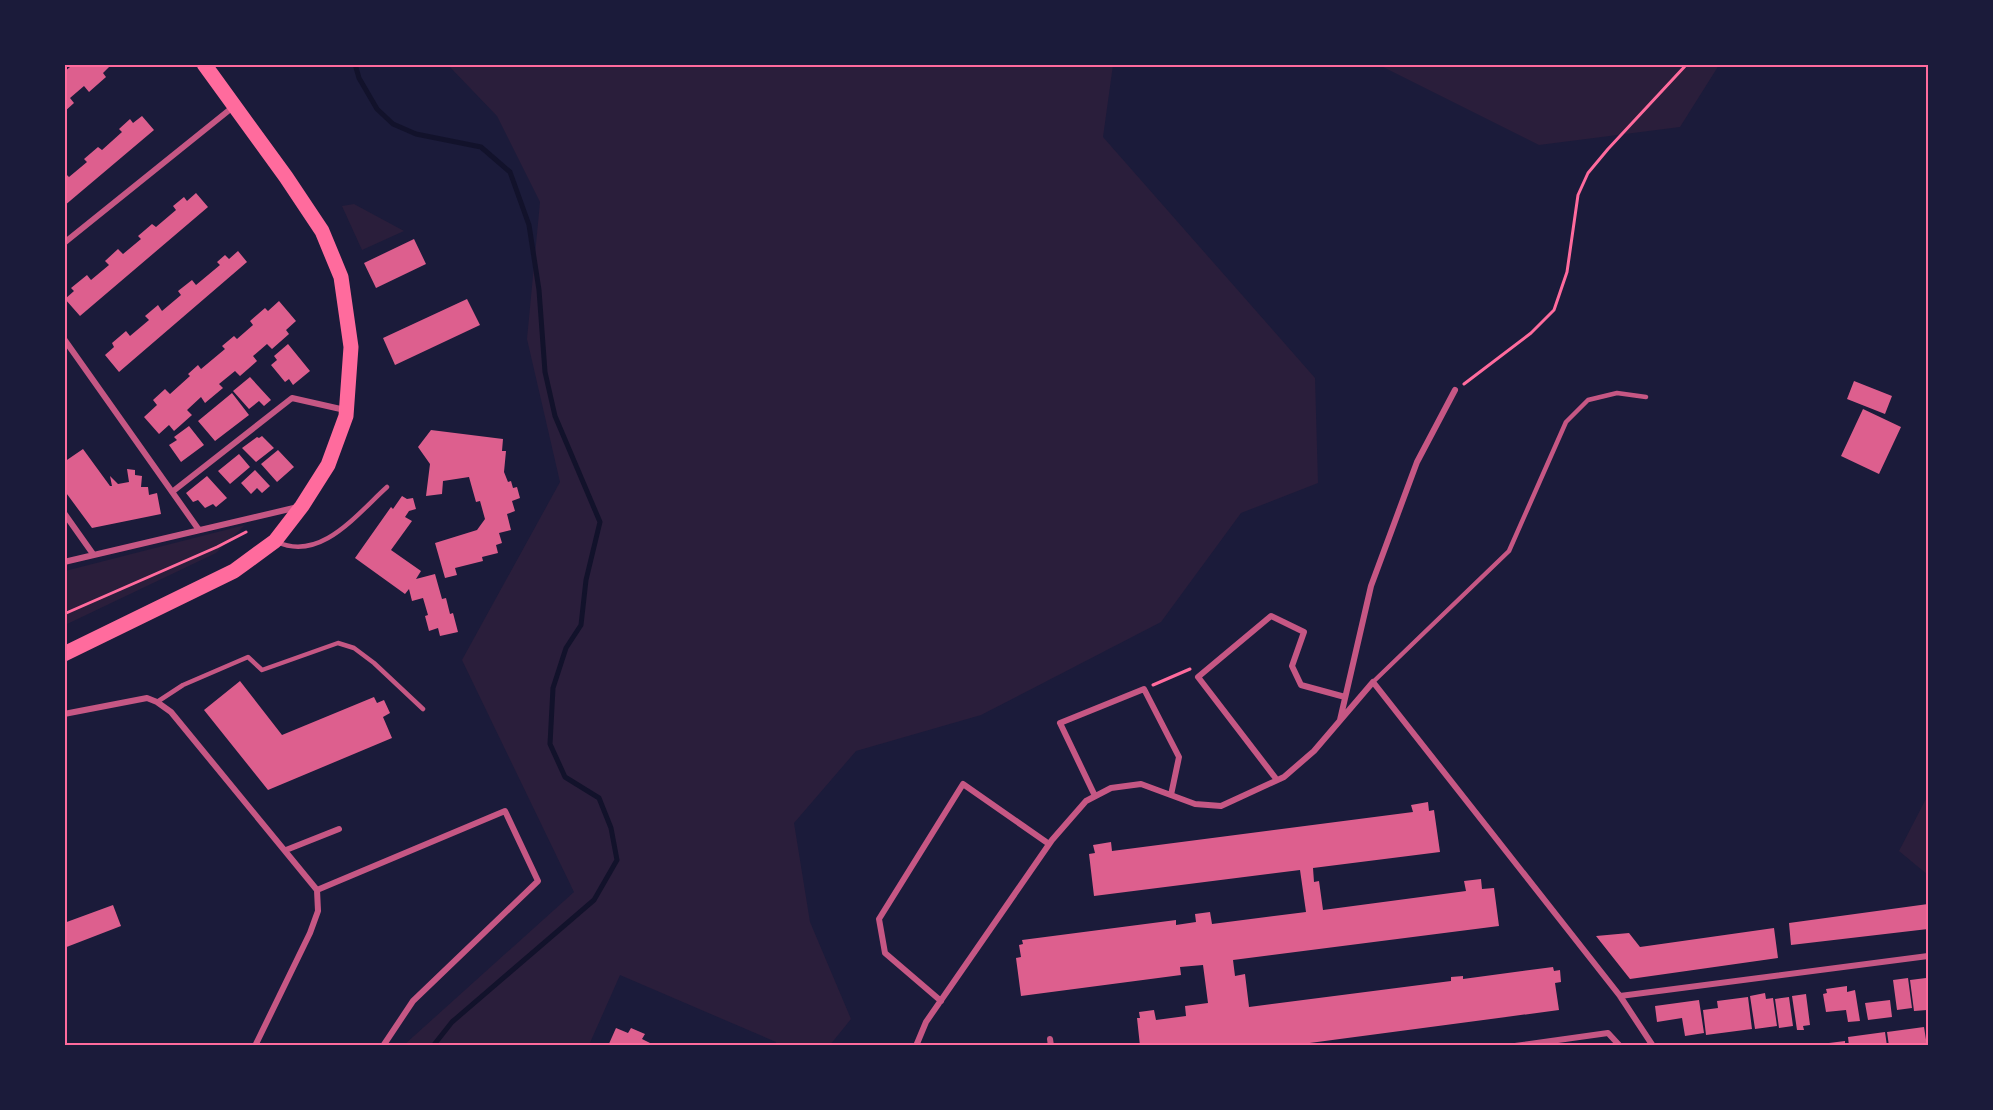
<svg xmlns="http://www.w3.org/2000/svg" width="1993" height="1110" font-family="Raleway,sans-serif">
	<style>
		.green { fill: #2a1e3b }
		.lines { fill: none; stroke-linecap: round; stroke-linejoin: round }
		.stream { stroke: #12122b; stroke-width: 5 }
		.building { fill: #dd5f8e }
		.path { stroke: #ff6b9d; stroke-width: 3 }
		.service { stroke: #c65784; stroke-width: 4.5 }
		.minor { stroke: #c65784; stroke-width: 6 }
		.primary { stroke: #ff6b9d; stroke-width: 15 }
		.neatline { fill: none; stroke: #ff6b9d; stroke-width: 2 }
	</style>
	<rect width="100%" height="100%" fill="#1b1b3a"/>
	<path class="green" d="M448,65H1113L1103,137L1315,378L1318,483L1241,513L1161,622L981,715L856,751L794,823L810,922L851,1019L830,1045H776V1042L620,975L589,1045H404L574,892L462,660L560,482L527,339L540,202L497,116Z
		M1379,65H1719L1680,127L1539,145Z
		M354,204L404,231L362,250L342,206Z
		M245,525L216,553L65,625V571Z
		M1928,795V875L1899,851Z"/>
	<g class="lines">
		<path class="stream" d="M355,64L359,78L377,109L393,124L416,134L481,147L510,172L529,225L539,290L545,372L555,416L600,522L586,580L581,625L566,648L553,688L550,744L565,777L599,798L611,828L617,860L594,900L452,1022L433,1046"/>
	</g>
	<path class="building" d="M68,64H112L103,73L106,77L89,92L84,86L70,98L74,103L64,112V72L70,67Z
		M142,116L154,130L64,206V172L69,177L87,162L84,159L98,147L102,150L122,132L119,129L130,119L133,123Z
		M196,193L208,207L80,316L65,299L74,291L71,288L87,275L91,280L109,265L105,261L118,249L123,254L141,239L138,236L152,224L156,227L176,210L173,206L184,197L187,201Z
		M414,239L426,264L376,288L364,263Z
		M238,251L247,262L119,372L105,355L114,347L112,343L126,331L130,336L149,320L145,316L158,305L162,311L181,295L178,291L192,280L196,285L220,265L217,262L225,255L229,259Z
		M467,299L480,325L395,365L383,338Z
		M279,301L296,321L286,330L289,334L272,349L267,344L253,356L257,361L240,376L235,371L219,384L223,388L205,403L201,397L187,410L192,415L174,431L169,425L159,434L144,417L157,405L153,400L165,389L170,394L190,376L188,374L198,365L201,369L225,349L222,346L234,336L237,339L253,325L250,321L265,308L268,311Z
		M288,344L310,371L293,385L289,379L285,382L271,365L277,360L274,356Z
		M250,377L271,400L264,406L259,401L249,409L233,391Z
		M1854,381L1892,396L1885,414L1847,399Z
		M232,393L249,415L215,441L198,421Z
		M1863,409L1901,427L1879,474L1841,456Z
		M189,426L204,445L181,462L169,445L177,440L174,437Z
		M431,430L503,439L502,451H506L504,472L508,482L511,481L513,488L517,487L520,498L512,501L515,511L507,514L511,530L499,533L502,543L496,545L498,553L482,557L483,561L455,568L457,575L445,578L435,543L477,530L485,519L480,501L476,502L469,477L443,481L442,494L426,496L430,464L418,447Z
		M262,436L274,448L256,462L242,448L257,437L259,438Z
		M83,449L110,486H112L110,476L118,484L129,482L127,469L135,470V475L142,476L141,487H148L149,495L157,493L161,514L92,528L64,490V462Z
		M278,450L294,467L277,482L261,464Z
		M239,454L250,467L230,484L218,471Z
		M255,470L270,486L262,493L257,488L251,494L241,483Z
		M207,476L227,498L216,507L213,504L205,508L198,500L193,502L186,493Z
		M402,496L407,499L413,498L416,509L409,511L405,517L412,521L391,550L421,571L416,579L435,574L442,599L446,598L450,614L453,613L458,632L440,636L438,628L429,631L425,616L428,615L423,598L412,601L409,589L405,594L355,558L391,507L393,509Z
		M240,681L282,735L374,697L377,703L384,700L390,713L383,717L392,738L268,790L204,710Z
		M1428,802L1429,811L1434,810L1440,852L1313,868L1314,882L1319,881L1323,910L1466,891L1464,881L1481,879L1482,889L1494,888L1499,926L1233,960L1235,976L1245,974L1249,1007L1451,981V977L1463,976V979L1553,967L1554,971L1560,970L1561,982L1555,983L1559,1010L1287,1046H1140L1137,1018H1140L1139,1012L1154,1010L1156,1020L1186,1016L1185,1006L1208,1003L1203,965L1180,967L1181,975L1021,996L1016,958L1021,957L1019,945L1023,944L1022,940L1176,920V925L1196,922L1195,914L1210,912L1212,924L1306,912L1300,870L1094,896L1089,854L1095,853L1093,845L1111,842L1112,851L1413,812L1411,805Z
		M1928,904V929L1791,945L1789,923Z
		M113,905L121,926L64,948V923Z
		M1774,928L1778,958L1630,979L1596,936L1629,933L1640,947Z
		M1908,978L1912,1008L1897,1010L1893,980Z
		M1926,978L1927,1010L1914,1011L1910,980Z
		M1847,986V992L1855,990L1860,1021L1848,1022L1846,1010L1826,1012L1823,994L1827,993L1826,989Z
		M1765,993L1766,999L1773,998L1777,1026L1755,1029L1750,996Z
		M1806,994L1810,1025L1803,1026L1804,1030H1797L1792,996Z
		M1748,997L1752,1029L1706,1035L1703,1010L1718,1008L1717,1001Z
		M1789,997L1793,1026L1779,1028L1775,999Z
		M1699,1000L1704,1033L1685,1036L1682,1018L1657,1022L1655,1006Z
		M1890,1000L1892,1017L1868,1020L1865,1003Z
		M1924,1027L1927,1046H1889L1887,1032Z
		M616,1028L628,1033L631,1028L645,1034L642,1039L656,1046H608Z
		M1885,1032L1887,1046H1849L1848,1037Z
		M1845,1041V1046H1830L1829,1043Z"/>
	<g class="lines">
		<path class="path" d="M1464,384L1531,333L1554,310L1567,272L1578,195L1588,173L1608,149L1687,64
			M64,614L217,547L246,532
			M1153,685L1190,669"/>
		<path class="service" d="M277,542C321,562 357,514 387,487
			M1373,682L1509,551L1566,422L1588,400L1617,393L1646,397
			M157,702L183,685L248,657L262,670L338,643L354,648L374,663L423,709"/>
		<path class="minor" d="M64,243L233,107
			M64,339L199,530
			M172,492L292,398L345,410
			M64,513L93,554
			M64,562L298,507
			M64,714L147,698L157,702L171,712L317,890L318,911L310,933L255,1046
			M1340,720L1371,586L1417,462L1455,390
			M1277,780L1198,677L1271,616L1304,632L1292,666L1301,685L1345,697
			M1095,796L1060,723L1144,689L1179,757L1171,795
			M286,850L339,829
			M317,890L505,811L538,881L413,1001L383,1046
			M1620,996L1928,956
			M941,1001L885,953L879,919L963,784L1049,844
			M1050,1039L1051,1046
			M916,1046L926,1022L1052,840L1086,801L1111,788L1141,784L1195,804L1221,806L1284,777L1314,751L1373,682L1620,996L1653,1046
			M1515,1046L1608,1033L1620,1046"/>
		<path class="primary" d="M64,654L234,571L275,541L302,506L328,465L346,416L351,347L341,277L322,231L286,177L204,64"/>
	</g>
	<rect width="1993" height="1110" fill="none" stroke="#1b1b3a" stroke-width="132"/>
	<rect x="66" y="66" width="1861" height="978" class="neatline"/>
</svg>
